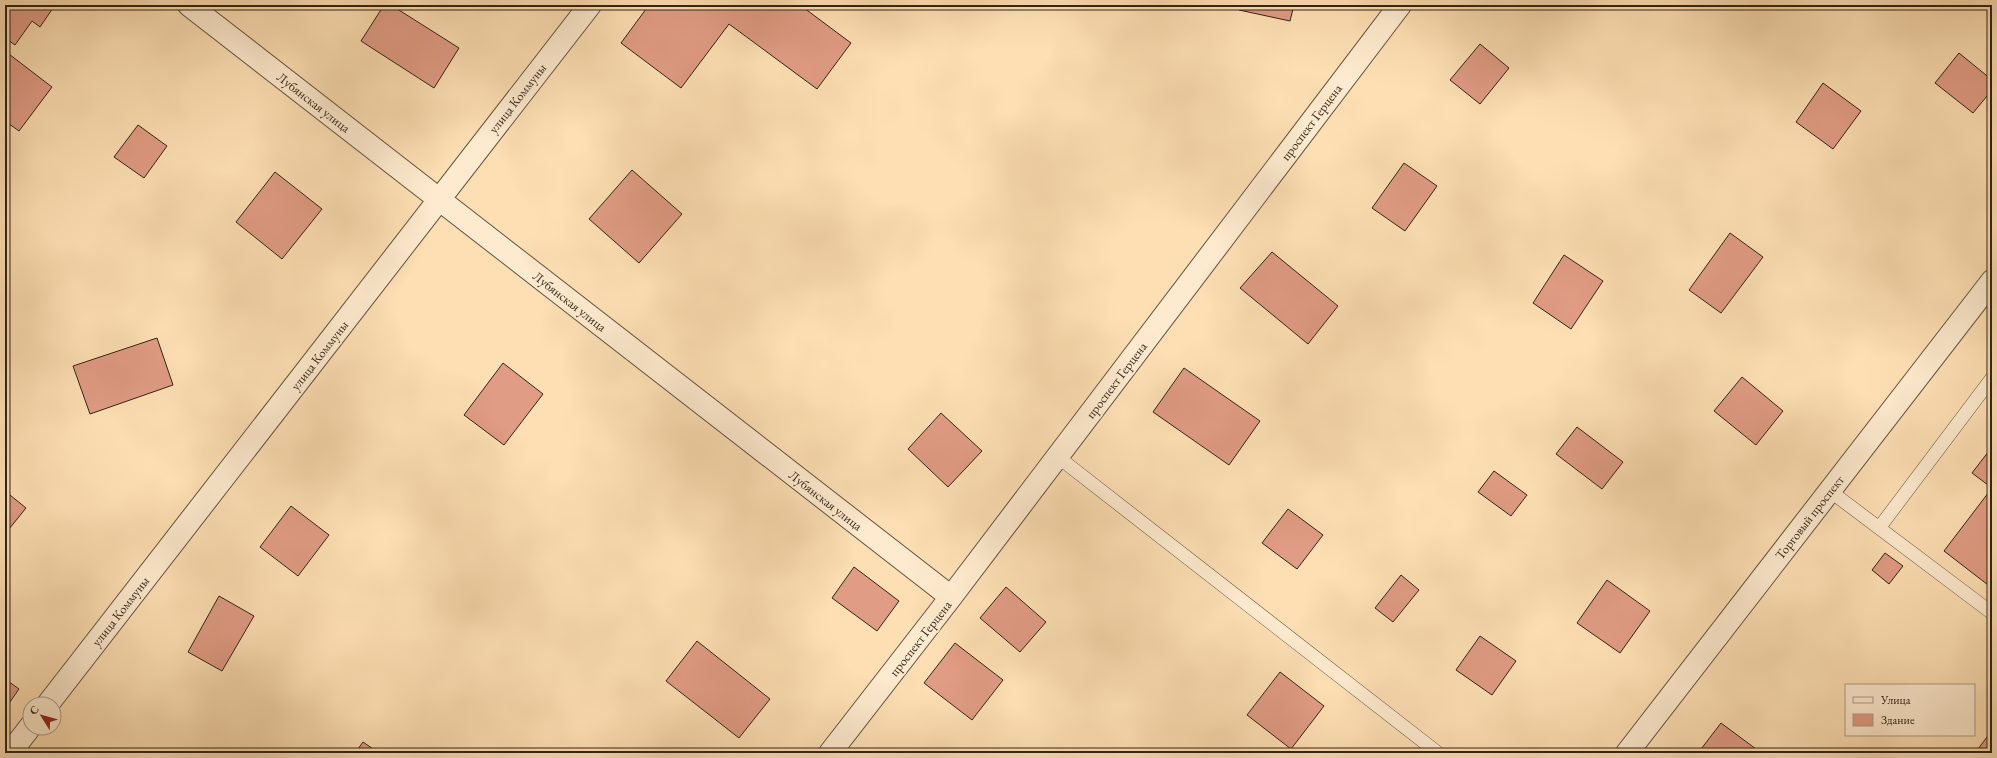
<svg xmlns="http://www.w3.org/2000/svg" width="1997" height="758" font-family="'EB Garamond',serif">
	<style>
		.building { fill: #e09c84; stroke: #302416 }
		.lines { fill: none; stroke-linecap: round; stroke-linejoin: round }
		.service-casing { stroke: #63533d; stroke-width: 14 }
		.minor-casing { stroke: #63533d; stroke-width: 24 }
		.tertiary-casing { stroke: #63533d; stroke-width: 24 }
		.service { stroke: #feeace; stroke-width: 13 }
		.minor { stroke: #feeace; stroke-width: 22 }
		.tertiary { stroke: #feeace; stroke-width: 22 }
		.labels { text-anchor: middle; stroke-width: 4; stroke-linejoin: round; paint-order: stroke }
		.street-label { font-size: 13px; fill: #302416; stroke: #feeace }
	</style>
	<rect width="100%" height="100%" fill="#fddfb3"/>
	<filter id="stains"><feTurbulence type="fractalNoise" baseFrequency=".005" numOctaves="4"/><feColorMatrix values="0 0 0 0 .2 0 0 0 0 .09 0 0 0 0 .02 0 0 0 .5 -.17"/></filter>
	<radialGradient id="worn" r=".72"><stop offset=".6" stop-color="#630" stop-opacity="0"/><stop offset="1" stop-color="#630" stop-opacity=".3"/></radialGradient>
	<path class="building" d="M5,5H55L40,27L32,21L15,45L5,38Z
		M384,5H391L459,48L434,88L361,41Z
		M649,5H800L851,43L817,89L729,24L681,88L621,43Z
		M1240,5H1294L1290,21L1239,10Z
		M1480,44L1509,68L1480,104L1450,80Z
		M5,51L52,87L19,131L5,121Z
		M1959,53L1992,80V90L1973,113L1935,83Z
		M1823,83L1861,111L1833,149L1796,122Z
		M138,125L167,146L144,178L114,157Z
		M1404,163L1437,186L1405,231L1372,208Z
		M632,170L682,214L639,263L589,219Z
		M275,172L322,209L282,259L236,222Z
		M1730,233L1763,257L1721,313L1689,290Z
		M1272,252L1338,306L1308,344L1240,288Z
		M1564,255L1603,281L1571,329L1533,303Z
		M157,338L173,385L90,414L73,366Z
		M503,363L543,394L504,445L464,415Z
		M1184,368L1260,421L1229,465L1153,412Z
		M1742,377L1783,411L1756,445L1714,411Z
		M941,413L982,451L948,487L908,449Z
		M1577,427L1623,462L1602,489L1556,454Z
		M1992,447V588L1944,551L1992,488L1972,473Z
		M1494,471L1527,495L1511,516L1478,492Z
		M5,491L26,508L5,534Z
		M291,506L329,535L298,576L260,547Z
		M1288,509L1323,535L1297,569L1262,543Z
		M1885,553L1903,566L1889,584L1872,570Z
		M854,567L899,601L877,631L832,598Z
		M1401,575L1419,590L1393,622L1375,608Z
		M1607,580L1650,611L1620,653L1577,623Z
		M1006,587L1046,622L1020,652L980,618Z
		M219,596L254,616L222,671L188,652Z
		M1480,636L1516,661L1492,695L1456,670Z
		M697,641L770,699L739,738L666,681Z
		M955,643L1003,680L972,720L924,683Z
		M1280,672L1324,706L1291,749L1247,715Z
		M5,679L19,689L5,709Z
		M1721,723L1756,749L1753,753H1698Z
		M1990,733L1992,735V753H1975Z
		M363,742L379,753H355Z"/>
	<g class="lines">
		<defs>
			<path id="service" d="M1058,457L1438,753
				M1830,491L1992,613
				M1879,528L1992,378"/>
			<path id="minor" d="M189,5L951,597
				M48,704L590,5
				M10,753L30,727
				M830,753L951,597L1400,5"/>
			<path id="tertiary" d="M1627,753L1992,281"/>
		</defs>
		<use href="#service" class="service-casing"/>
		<use href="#minor" class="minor-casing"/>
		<use href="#tertiary" class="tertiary-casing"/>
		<use href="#service" class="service"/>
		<use href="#minor" class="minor"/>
		<use href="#tertiary" class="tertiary"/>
	</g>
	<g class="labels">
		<g class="street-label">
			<text transform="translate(517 98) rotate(-52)" y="5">улица Коммуны</text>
			<text transform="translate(314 102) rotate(38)" y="5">Лубянская улица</text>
			<text transform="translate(1311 122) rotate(-53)" y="5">проспект Герцена</text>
			<text transform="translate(570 301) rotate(38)" y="5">Лубянская улица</text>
			<text transform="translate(319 355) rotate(-52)" y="5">улица Коммуны</text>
			<text transform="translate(1116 380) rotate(-53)" y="5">проспект Герцена</text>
			<text transform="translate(826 500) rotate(38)" y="5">Лубянская улица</text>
			<text transform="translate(1809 517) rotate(-52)" y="5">Торговый проспект</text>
			<text transform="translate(120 611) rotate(-52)" y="5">улица Коммуны</text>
			<text transform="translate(920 638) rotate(-52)" y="5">проспект Герцена</text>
		</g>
	</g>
	<rect width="1997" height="758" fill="none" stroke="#fddfb3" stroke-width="20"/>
	<rect x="6" y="6" width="1985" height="746" fill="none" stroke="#302416" stroke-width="2"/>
	<rect x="10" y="10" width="1977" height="738" fill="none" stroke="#302416"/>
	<rect x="1845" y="684" width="130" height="52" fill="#feeace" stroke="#ac9b84"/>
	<rect x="1853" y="697" width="20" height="6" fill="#feeace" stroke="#ac9b84"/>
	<text x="1881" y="704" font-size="12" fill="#302416">Улица</text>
	<rect x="1853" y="714" width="20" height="12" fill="#e09c84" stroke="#ac9b84"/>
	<text x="1881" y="724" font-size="12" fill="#302416">Здание</text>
	<g transform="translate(42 716) rotate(307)"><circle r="19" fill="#feeace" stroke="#ac9b84"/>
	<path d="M0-3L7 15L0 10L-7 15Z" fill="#8f2418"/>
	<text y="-6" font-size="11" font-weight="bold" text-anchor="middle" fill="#302416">С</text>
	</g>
	<rect width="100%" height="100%" filter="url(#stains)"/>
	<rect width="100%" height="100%" fill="url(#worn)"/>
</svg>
